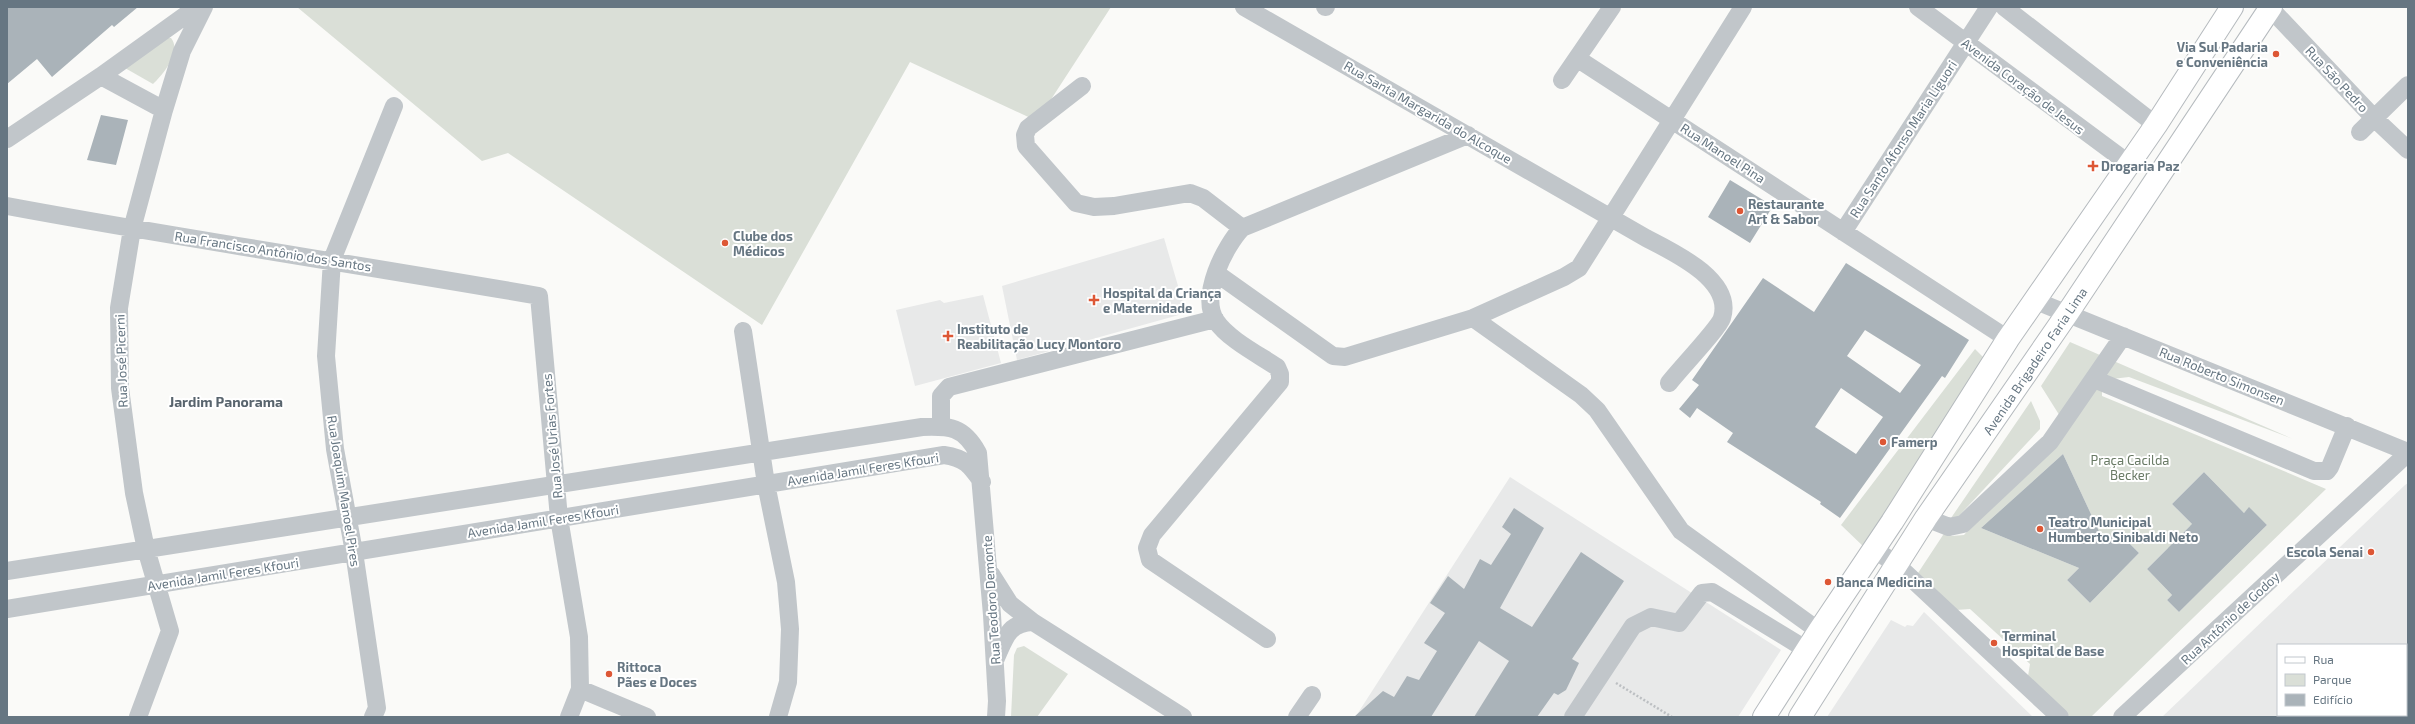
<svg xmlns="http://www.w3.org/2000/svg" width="2415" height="724" font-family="'Exo 2',sans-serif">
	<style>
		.built { fill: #e8e9e9; fill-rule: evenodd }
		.green { fill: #dadfd7; fill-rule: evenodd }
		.building { fill: #aab3b9; fill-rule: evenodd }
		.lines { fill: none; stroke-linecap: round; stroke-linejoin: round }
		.major-casing { stroke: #b5babe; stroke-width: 24 }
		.path { stroke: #bcbfc2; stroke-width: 2.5; stroke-dasharray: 2 2; stroke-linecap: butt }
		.minor { stroke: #c1c6ca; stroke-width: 18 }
		.major { stroke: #fff; stroke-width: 22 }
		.poi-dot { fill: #dd5735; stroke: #fff; stroke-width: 1.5 }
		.labels { text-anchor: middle; stroke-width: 4; stroke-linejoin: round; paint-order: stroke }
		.poi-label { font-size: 13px; font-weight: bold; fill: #667682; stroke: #fff; text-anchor: start }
		.street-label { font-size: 13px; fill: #667682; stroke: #fff }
		.park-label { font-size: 13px; fill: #697a65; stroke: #fff }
		.neighbourhood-label { font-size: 14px; font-weight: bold; fill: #58646d; stroke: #fff }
	</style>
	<rect width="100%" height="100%" fill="#fafaf8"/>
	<path class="built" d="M1164,238L1186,313L1017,360L1002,286Z
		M983,295L1001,363L915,386L896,310L940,300L944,303Z
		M1510,477L1781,650L1738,717L1356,716Z
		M2408,483V717H2162L2405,485ZM2278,645H2406V715H2278Z
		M1924,612L2033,717H1827L1891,620L1905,627L1907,625L1913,626Z"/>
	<path class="green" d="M297,7H1111L1037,121L910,62L762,325L508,153L482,161Z
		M163,38H171C182,51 163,75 153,84L125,68Z
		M2070,342L2293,439L2279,469L2326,489L2091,717H2070L2028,676L2030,664L1970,609L1956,610L1918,573L1945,532L1952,536L1964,535L2063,421L2041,386ZM2129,377L2293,439L2279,469L2102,396V389L2112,379ZM2063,454L2104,542L2116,530L2139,553L2090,603L2067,580L2079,568L1981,528ZM2204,472L2244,513L2249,508L2267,525L2179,612L2167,600L2172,595L2147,569L2168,548L2186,559L2172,544L2190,526L2197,529L2172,504Z
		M1975,349L1987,361L1865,548L1841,525Z
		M2031,401L2040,421V429L1956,519L1951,518Z
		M1024,646L1068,674L1037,717H1011L1014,655L1017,648Z"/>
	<path class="building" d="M7,7H138L114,27L112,25L52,77L37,59L7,84Z
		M101,115L128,120L116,165L87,160Z
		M1730,180L1773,206L1750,243L1708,217Z
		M1846,263L1969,340L1945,378L1942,376L1840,518L1820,504L1821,502L1727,442L1733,433L1697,408L1690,418L1679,409L1699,385L1692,380L1763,278L1814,312ZM1865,330L1921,365L1900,393L1847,356ZM1841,388L1883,417L1856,454L1815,427Z
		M2063,454L2104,542L2116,530L2139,553L2090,603L2067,580L2079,568L1981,528Z
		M2204,472L2244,513L2249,507L2267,525L2179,612L2167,600L2172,595L2147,569L2192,524L2172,504Z
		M1514,508L1544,528L1500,608L1532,627L1581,552L1624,581L1572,659L1579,663L1566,690L1558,695L1554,693L1537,717H1474L1509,661L1479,641L1431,717H1354L1383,691L1394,697L1407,676L1419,680L1437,651L1424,643L1445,613L1430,603L1448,576L1464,589L1480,559L1491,565L1511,534L1502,527Z"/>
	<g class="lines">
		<defs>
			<path id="major" d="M1764,717L1819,631L1892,522L2008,339L2156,125L2232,7
				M1800,717L1926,518L2067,314L2271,7"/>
		</defs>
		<use href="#major" class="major-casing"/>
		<path class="path" d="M1616,683L1672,717"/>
		<path class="minor" d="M1244,7L1646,238C1673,252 1734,280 1722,318C1719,328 1678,371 1669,383
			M1325,7H1326
			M1918,7L2128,163
			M2004,7L2156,125
			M2269,7L2374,118L2408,150
			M1578,59L2008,339
			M101,76L164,110
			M1562,80L1612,7
			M1082,86L1028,128L1025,135L1026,146L1076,203L1094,207L1114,206L1190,193L1203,198L1242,228
			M2360,132L2408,85
			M7,139L101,76L197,7
			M7,206C184,239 362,265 539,296L559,518L579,637L580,689L569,717
			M1843,232L1989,7
			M1216,273L1333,356L1345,357L1473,318L1564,277L1579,268L1743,7
			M2036,301L2408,452
			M1473,318L1581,395L1597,410L1681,531L1819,631
			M743,331L766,484L786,582L790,629L788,682L778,717
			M2094,379L2314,471H2327L2330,467L2347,426
			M941,427V396L949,387L1215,319
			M1926,518L1949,527L1963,524L2050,442L2123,336
			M1874,549L1897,565L2060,717
			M7,571L922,427C950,426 963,426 978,453L992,615L997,701L996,717
			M991,574L1010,604L1033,622L1183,717
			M7,609L944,455C965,458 970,465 982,482
			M1267,639L1150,560L1147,548L1152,535L1280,382V374L1277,367C1259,355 1228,339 1216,321C1199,296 1225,246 1242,228L1468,135
			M996,658C1005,638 1008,623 1033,622
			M580,689L647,717
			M138,717L170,631L146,549L134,493L120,388L119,308L132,229L164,110L182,51L204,7
			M373,717L377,708L354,552L335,449L326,356L332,260L394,106
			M1297,717L1312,695
			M1573,717L1633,626L1651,617L1679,623L1702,593L1712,592L1807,650
			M2122,717L2408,453"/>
		<use href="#major" class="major"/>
	</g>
	<g class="poi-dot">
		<circle cx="2276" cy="54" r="4"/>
		<path d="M2091 160h4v4h4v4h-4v4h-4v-4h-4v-4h4z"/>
		<circle cx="1740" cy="211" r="4"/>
		<circle cx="725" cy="243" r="4"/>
		<path d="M1092 294h4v4h4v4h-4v4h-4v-4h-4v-4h4z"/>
		<path d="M946 330h4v4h4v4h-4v4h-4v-4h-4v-4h4z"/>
		<circle cx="1883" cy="442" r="4"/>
		<circle cx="2040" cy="529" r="4"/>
		<circle cx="2371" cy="552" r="4"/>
		<circle cx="1828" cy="582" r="4"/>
		<circle cx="1994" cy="643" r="4"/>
		<circle cx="609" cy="674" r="4"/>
	</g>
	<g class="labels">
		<g class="poi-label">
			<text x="2268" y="52" text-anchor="end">Via Sul Padaria<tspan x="2268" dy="15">e Conveniência</tspan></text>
			<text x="2101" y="171">Drogaria Paz</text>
			<text x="1748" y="209">Restaurante<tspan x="1748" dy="15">Art &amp; Sabor</tspan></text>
			<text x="733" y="241">Clube dos<tspan x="733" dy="15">Médicos</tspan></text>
			<text x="1103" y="298">Hospital da Criança<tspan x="1103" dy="15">e Maternidade</tspan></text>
			<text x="957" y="334">Instituto de<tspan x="957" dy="15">Reabilitação Lucy Montoro</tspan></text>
			<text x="1891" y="447">Famerp</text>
			<text x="2048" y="527">Teatro Municipal<tspan x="2048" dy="15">Humberto Sinibaldi Neto</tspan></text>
			<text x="2363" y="557" text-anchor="end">Escola Senai</text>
			<text x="1836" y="587">Banca Medicina</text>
			<text x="2002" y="641">Terminal<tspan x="2002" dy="15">Hospital de Base</tspan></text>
			<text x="617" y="672">Rittoca<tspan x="617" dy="15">Pães e Doces</tspan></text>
		</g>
		<g class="street-label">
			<text transform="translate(2337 79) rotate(47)" y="5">Rua São Pedro</text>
			<text transform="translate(2023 86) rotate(37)" y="5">Avenida Coração de Jesus</text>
			<text transform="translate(1428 112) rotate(30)" y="5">Rua Santa Margarida do Alcoque</text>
			<text transform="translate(1903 139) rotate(-57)" y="5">Rua Santo Afonso Maria Liguori</text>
			<text transform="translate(1723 153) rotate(33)" y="5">Rua Manoel Pina</text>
			<text transform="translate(273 251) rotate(9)" y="5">Rua Francisco Antônio dos Santos</text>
			<text transform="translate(121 361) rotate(-92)" y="5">Rua José Picerni</text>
			<text transform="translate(2035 361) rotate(-56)" y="5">Avenida Brigadeiro Faria Lima</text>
			<text transform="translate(2222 376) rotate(22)" y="5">Rua Roberto Simonsen</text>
			<text transform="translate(552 436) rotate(-95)" y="5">Rua José Urias Fortes</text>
			<text transform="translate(863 469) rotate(-9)" y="5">Avenida Jamil Feres Kfouri</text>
			<text transform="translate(344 491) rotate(81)" y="5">Rua Joaquim Manoel Pires</text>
			<text transform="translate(543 521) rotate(-9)" y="5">Avenida Jamil Feres Kfouri</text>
			<text transform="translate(223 574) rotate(-9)" y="5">Avenida Jamil Feres Kfouri</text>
			<text transform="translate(991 600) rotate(-94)" y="5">Rua Teodoro Demonte</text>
			<text transform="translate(2230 618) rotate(-43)" y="5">Rua Antônio de Godoy</text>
		</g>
		<g class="park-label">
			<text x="2130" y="465">Praça Cacilda<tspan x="2130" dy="15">Becker</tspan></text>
		</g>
		<g class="neighbourhood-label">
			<text x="226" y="407">Jardim Panorama</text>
		</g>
	</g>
	<rect width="2415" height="724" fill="none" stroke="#667682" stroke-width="16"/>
	<rect x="2277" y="644" width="130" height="72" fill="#ffffff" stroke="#c2c8cd"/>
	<rect x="2285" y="657" width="20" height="6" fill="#ffffff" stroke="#c2c8cd"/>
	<text x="2313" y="664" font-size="12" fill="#667682">Rua</text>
	<rect x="2285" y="674" width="20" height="12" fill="#dadfd7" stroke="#c2c8cd"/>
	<text x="2313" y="684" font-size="12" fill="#667682">Parque</text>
	<rect x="2285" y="694" width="20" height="12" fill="#aab3b9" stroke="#c2c8cd"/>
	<text x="2313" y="704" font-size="12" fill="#667682">Edifício</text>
</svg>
